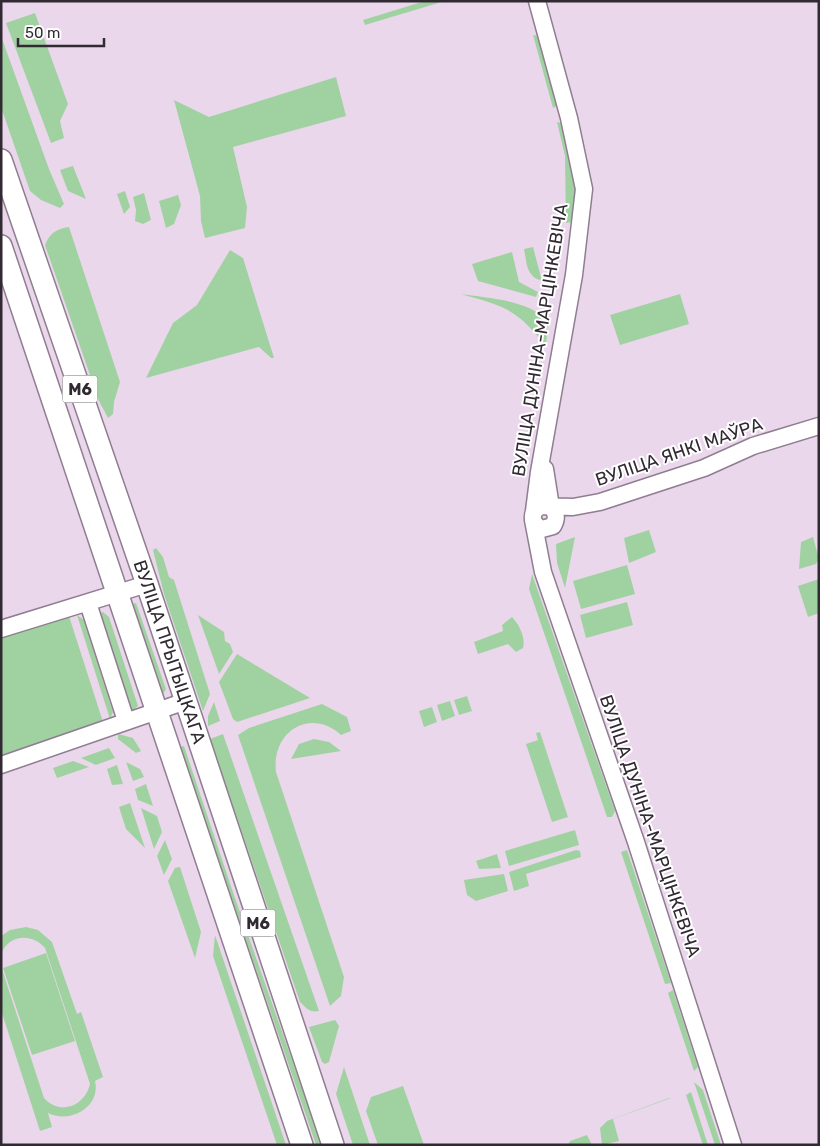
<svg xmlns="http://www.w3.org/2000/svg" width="820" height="1146" font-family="Rubik,sans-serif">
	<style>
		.green { fill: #a0d2a1 }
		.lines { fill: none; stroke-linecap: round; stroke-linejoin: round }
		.tertiary-casing { stroke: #8f7d90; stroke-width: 19 }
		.primary-casing { stroke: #8f7d90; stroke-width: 24 }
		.tertiary { stroke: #fff; stroke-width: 16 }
		.primary { stroke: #fff; stroke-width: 21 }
		.labels { text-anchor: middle; stroke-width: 4; stroke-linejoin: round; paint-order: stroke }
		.shield { fill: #fff; stroke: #706a70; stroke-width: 1 }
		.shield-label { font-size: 16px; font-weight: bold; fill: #322a32 }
		.street-label { font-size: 18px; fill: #322a32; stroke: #fff }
	</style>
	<rect width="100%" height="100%" fill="#ebd7ec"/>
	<path class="green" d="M425,1H445L365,25L363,20Z
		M35,13L68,104L60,121L64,138L51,143L6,23Z
		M533,35L539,36L557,106L553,108Z
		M1,36L49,169L64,204L60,208L41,200L30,191L1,107Z
		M336,77L346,116L233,147L247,207L245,228L205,238L201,221L200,196L174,100L209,117Z
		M557,122L566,124L575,181V221L566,223L565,156Z
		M73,166L86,199L68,191L60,170Z
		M125,191L130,207L124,214L117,194Z
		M144,193L151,220L143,224L135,221L136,210L133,197Z
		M178,195L181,205L174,224L166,228L159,201Z
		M69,227L120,382L114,402L113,414L108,418L99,401L45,245C50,233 56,229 69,227Z
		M533,247L542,281C526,276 527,264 524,249Z
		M230,250L243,258L274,358H271L259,347L146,378L173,323L197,305Z
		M512,252L519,282L538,292L536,297L478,281L472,264Z
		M461,294C488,298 528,300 548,321L546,346C515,308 506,307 461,294Z
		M680,294L689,324L620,345L610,315Z
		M649,530L656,552L629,563L624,538Z
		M575,537L565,588L557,563L556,544Z
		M813,537L819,559L816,564L799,569L801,542Z
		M156,548L163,557L169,577L174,580L210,694L203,711L164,594L153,550Z
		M627,565L635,594L581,609L573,581Z
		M532,574L615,811L612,817H607L529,589Z
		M819,579V613L808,617L798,586Z
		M627,602L633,625L586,638L580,615Z
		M136,603L166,689L163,694L160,693L132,604Z
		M103,612L109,617L138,706L129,713L97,614Z
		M68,613L103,722L1,755V634Z
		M77,615L84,620L113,712L110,719Z
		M198,615L224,632L225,641L230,644L233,652L219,674Z
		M512,617C519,624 526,638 523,648L516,652L508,644L478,654L474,642L503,631L502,625Z
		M237,654L310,698L237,722L233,719L219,682Z
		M467,696L472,711L459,715L454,700Z
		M450,701L455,716L442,721L437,705Z
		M214,702L220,721L208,726V716Z
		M322,704L347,717L351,731L341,735C310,707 271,732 276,772L344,977L341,996L330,1006L238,735L249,728Z
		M432,707L437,722L424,727L419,711Z
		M540,732L568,817L552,822L526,744L538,740L536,733Z
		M118,734L133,738L141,751L136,753L118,739Z
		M223,734L319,1011C310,1013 306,1008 300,1002L210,739Z
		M314,739L329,742L341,751L291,759L299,744Z
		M184,746L235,898L322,1145H316L180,747Z
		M109,748L115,758L96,765L81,758Z
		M73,761L89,767L57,778L53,768Z
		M126,762L140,769L144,777L133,781Z
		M117,765L123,784L112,785L107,769Z
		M146,784L153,806L138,800L135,789Z
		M130,803L145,848L126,829L119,807Z
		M141,808L157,816L162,832L154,849Z
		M575,830L579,845L509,866L505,851Z
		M165,840L172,859L164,875L157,856Z
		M576,850L580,851L581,857L526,874L529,886L514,891L509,872Z
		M627,850L671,983L665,984L621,852Z
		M497,854L501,868L479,869L476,861Z
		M180,867L201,932L195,958L168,881L175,868Z
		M504,874L508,891L476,901L467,895L464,880Z
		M26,927L38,930L52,942L77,1014L81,1012L103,1077L95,1081C101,1107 70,1124 48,1113L52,1127L40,1131L1,1010V966L44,1098C60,1116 85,1106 90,1084L45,948C32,933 9,934 1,954V936L10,930Z
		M215,935L286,1145H277L213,956Z
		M46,953L75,1041L32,1055L3,968Z
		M673,990L698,1067L694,1071L668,993Z
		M335,1020L339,1026L329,1062L325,1064L322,1062L309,1027Z
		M344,1067L370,1145H353L336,1094Z
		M694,1082L703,1090L721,1145H715Z
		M403,1086L424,1145H378L366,1111L371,1097Z
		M691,1092L708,1145H703L686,1095Z
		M669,1098H671L613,1119L619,1141L602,1145L600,1128L607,1121Z
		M587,1135L592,1145H568L570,1141Z"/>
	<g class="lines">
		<defs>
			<path id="tertiary" d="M545,469L551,507C557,513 557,519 553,526L542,529C531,524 529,512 541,506L573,507L600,502L704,468L753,446L819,426
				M534,511L539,472L574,275L584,189L569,118L537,1
				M533,520L543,572L636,842L733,1145
				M88,603L126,721
				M1,629L147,584
				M1,765L186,701"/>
			<g id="primary">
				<path id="s1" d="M1,160L147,584L333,1145"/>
				<path d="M1,246C102,545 202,845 302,1145"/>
			</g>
		</defs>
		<use href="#tertiary" class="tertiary-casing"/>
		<use href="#primary" class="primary-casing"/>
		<use href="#tertiary" class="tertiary"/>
		<use href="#primary" class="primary"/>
	</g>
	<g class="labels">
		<g class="shield">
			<rect x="62.5" y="375.5" width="35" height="27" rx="4"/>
			<rect x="240.5" y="909.5" width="35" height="27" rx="4"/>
		</g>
		<g class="shield-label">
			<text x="80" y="395">М6</text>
			<text x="258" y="929">М6</text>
		</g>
		<g class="street-label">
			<text transform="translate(540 340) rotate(-81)" y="6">ВУЛІЦА ДУНІНА-МАРЦІНКЕВІЧА</text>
			<text transform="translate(679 452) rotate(-19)" y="6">ВУЛІЦА ЯНКІ МАЎРА</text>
			<text dy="6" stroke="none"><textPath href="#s1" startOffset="520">ВУЛІЦА ПРЫТЫЦКАГА</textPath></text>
			<text transform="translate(650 826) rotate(71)" y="6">ВУЛІЦА ДУНІНА-МАРЦІНКЕВІЧА</text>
		</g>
	</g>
	<rect width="820" height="1146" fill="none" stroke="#322a32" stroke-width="5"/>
	<path d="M18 38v8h86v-8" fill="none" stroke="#322a32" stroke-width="2.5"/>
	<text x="25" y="38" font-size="15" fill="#322a32" stroke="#ffffff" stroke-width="4" paint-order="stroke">50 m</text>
</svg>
